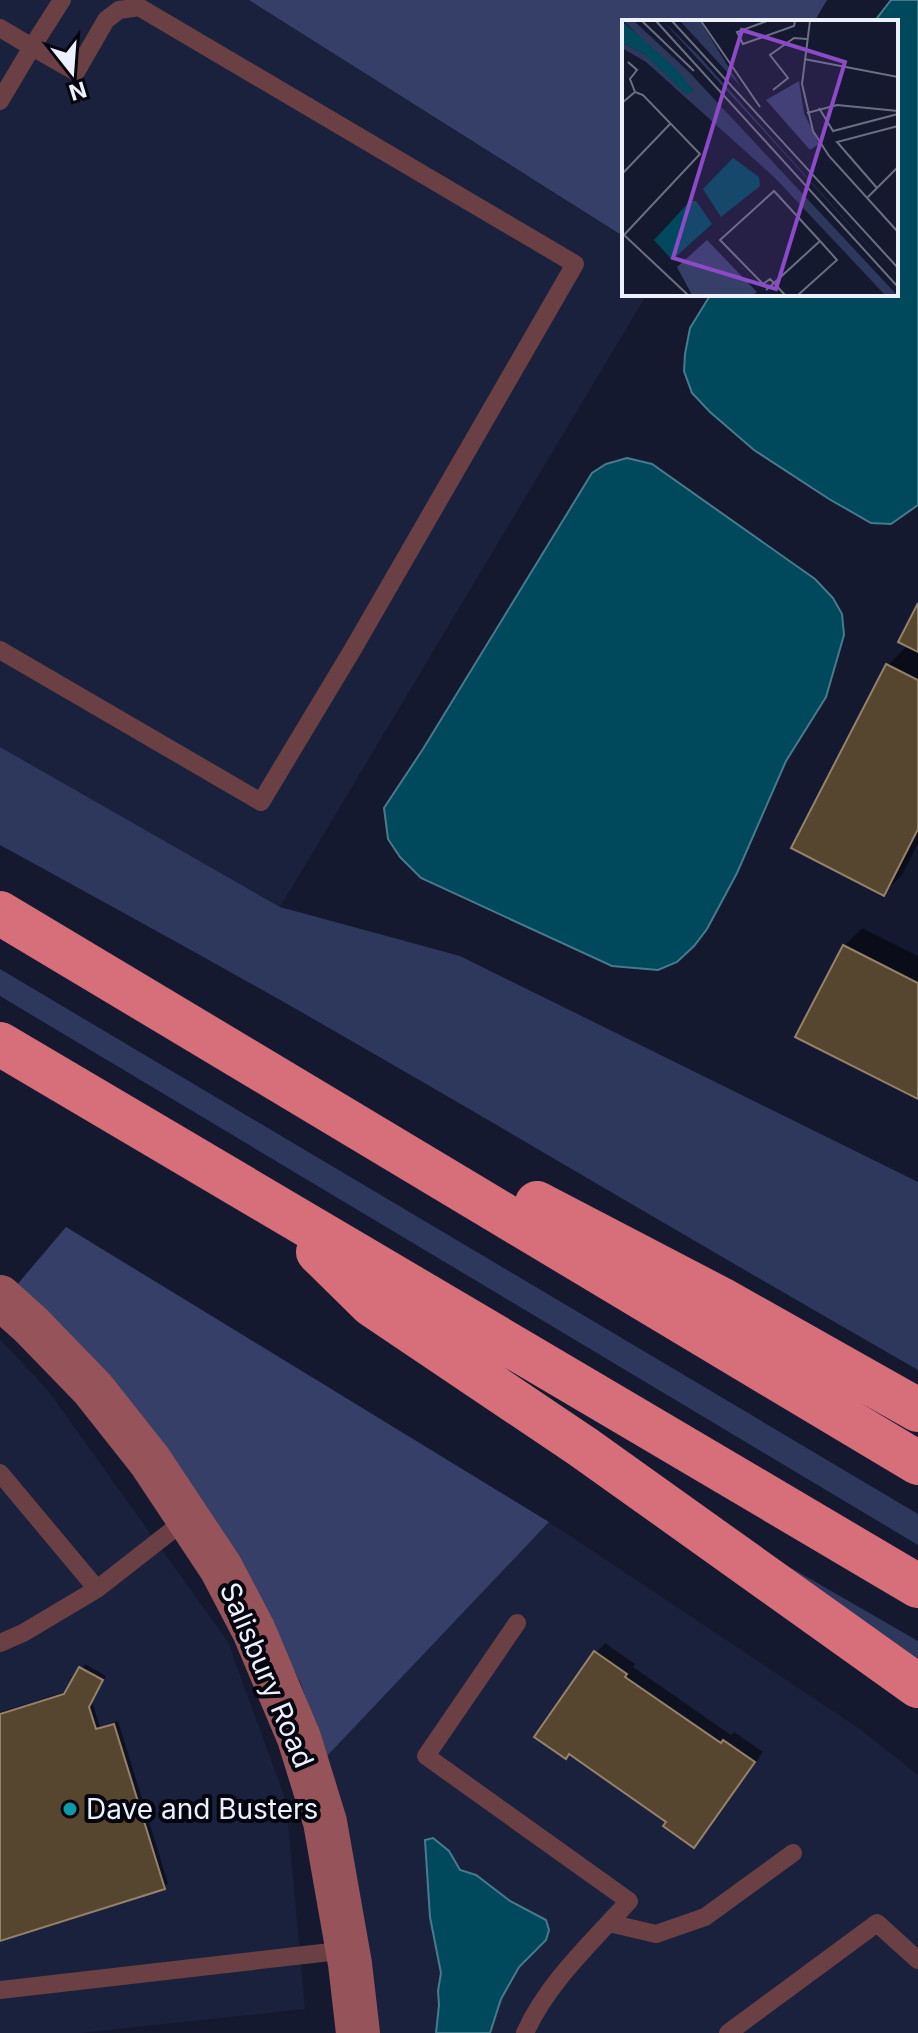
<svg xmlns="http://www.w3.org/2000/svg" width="918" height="2033" font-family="Inter,sans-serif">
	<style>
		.built { fill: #1a213c }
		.green { fill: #2e375c }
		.forest { fill: #363f68 }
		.water { fill: #00485b; stroke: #477b8c; stroke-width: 2 }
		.shadow { fill: #0007 }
		.building { fill: #57462f; stroke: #96826a; stroke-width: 2 }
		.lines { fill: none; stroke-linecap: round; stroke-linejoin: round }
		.lane { stroke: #6a4044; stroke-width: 18 }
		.secondary { stroke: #96535a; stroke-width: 44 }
		.highway { stroke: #d76f7b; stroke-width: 44 }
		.culture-dot { fill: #0f9aa8; stroke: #04050e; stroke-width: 3 }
		.labels { text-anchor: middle; stroke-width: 8; stroke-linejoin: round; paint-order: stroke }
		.street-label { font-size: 28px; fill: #edf1fe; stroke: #04050e }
		.poi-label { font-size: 28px; fill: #edf1fe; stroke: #04050e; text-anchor: start }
		.inset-road { fill: none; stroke: #6b6f82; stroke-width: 2 }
		.view { fill: #8c4ac8; fill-opacity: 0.15; stroke: #8c4ac8; stroke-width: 4 }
		.inset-edge { fill: none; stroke: #edf1fe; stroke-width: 4 }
	</style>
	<rect width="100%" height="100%" fill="#14192f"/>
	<path class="built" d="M0,0H249L617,233H624V294H647L280,907L0,747Z
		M0,1339L49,1392L228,1642L286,1801L305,2009L80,2033H0Z
		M549,1522L857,1727L918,1775V2033H375L327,1756Z"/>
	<path class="green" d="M0,747L280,907L460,956L918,1182V1370C734,1265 553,1157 369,1051C247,980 124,913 0,845Z
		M0,969L918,1514V1545L0,996Z
		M786,1565L918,1641V1668Z"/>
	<path class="forest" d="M249,0H827L814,22H624V233H618Z
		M66,1227L549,1522L327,1756L300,1682L263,1606L10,1293Z"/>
	<path class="water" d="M891,0H918V505L891,524L871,523L829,499L754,450L710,412L692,393L684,371L685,354L690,328L711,294H896V22H874Z
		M627,458L652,464L815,579L833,598L842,614L844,635L826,697L786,761L737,873L707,929L694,946L677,962L658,970L612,966L421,878L400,857L388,839L384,808L423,749L592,473L606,464Z
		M433,1838L449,1851L460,1870L476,1875L510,1901L546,1920L549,1930L546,1940L519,1967L501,1999L490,2033H436L439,2005L438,1991L441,1973L430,1917L425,1840Z"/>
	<path class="shadow" d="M918,607V843L902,875L884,893L888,665L908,645Z
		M862,928L918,956V1097L844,946Z
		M605,1643L635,1664L633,1667L731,1735L734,1732L763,1752L703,1836L694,1846L669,1821L596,1653Z
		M85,1664L106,1676L92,1701L100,1727L118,1721L168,1883L164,1887L0,1939V1712L68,1691Z"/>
	<path class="building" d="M918,603V652L898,642Z
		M886,664L918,680V829L884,896L791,848Z
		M843,945L918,983V1099L795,1037Z
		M594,1651L627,1674L625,1677L721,1743L723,1740L755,1762L694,1848L663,1826L666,1822L569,1754L566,1759L534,1737Z
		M79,1667L103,1680L89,1707L96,1729L114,1724L165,1889L0,1941V1714L64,1694Z"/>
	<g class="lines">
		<path class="lane" d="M0,28L32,47L62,0
			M0,101L32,47L76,72L106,20L119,10L139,7L575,264L353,649L261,802L0,650
			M0,1473L97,1589
			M517,1623L426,1756L629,1901C592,1942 548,1982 525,2033
			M0,1643L23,1633L97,1589L188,1518
			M609,1923L656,1934L705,1917L793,1853
			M0,1990L348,1950
			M728,2033L877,1923L918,1960"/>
		<path class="secondary" d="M0,1297L31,1325L93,1389L150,1461L221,1568L254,1631L299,1738L325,1822L350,1964L358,2033"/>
		<path class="highway" d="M0,913L918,1463
			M0,1044L918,1586
			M537,1203L721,1299L918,1410
			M318,1252L372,1305L583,1447L918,1686"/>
	</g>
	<circle class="culture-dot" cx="70" cy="1809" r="8"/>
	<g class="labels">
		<g class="street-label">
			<text transform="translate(267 1675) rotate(67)" y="10">Salisbury Road</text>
		</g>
		<g class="poi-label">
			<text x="86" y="1819">Dave and Busters</text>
		</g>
	</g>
	<g transform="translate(622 20)">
		<rect width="276" height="276" fill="#14192f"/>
		<path d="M2,1H12L67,52L275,275H263L153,158L24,42L0,28V23L21,33L70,71ZM41,1L76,35L276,259L162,133ZM58,1H78L119,67L70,14Z" fill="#2e375c"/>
		<path d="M177,61L182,93L197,124L188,130L144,80ZM85,220L135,272L131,275H70L55,247Z" fill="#363f68"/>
		<path d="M0,1L54,49L72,71L64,74L21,33L0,23ZM111,138L137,157L138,166L99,197L81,169ZM68,181H74L90,204L50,240L32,220Z" fill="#00485b"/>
		<path class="inset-road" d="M20,1L72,51M34,1L276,267M50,1L276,248M79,1L138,87M145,1L115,12L121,24L172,6L173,1M188,1L180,64L191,111L207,136L276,212M182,39L276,57M6,42L15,50L8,59L13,72M151,70L166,58L148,35L172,18L185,19M0,83L13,72L21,75L78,134L2,215M197,88L211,111L276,94M185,93L215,85L276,91M0,154L49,103M255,168L215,122L276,106M245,178L276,147M1,214L66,275M144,270L152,263L163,275M176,275L215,240L198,221L152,171L98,220L141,264L148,259L152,263L198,221"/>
		<path class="view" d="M120,10L223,42L154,269L51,238Z"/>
		<rect width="276" height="276" class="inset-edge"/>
	</g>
	<g transform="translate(72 72) rotate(163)" stroke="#04050e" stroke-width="6" paint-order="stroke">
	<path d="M0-6L14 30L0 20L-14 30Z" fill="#edf1fe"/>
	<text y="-12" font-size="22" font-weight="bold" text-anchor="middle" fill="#edf1fe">N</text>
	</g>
</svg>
